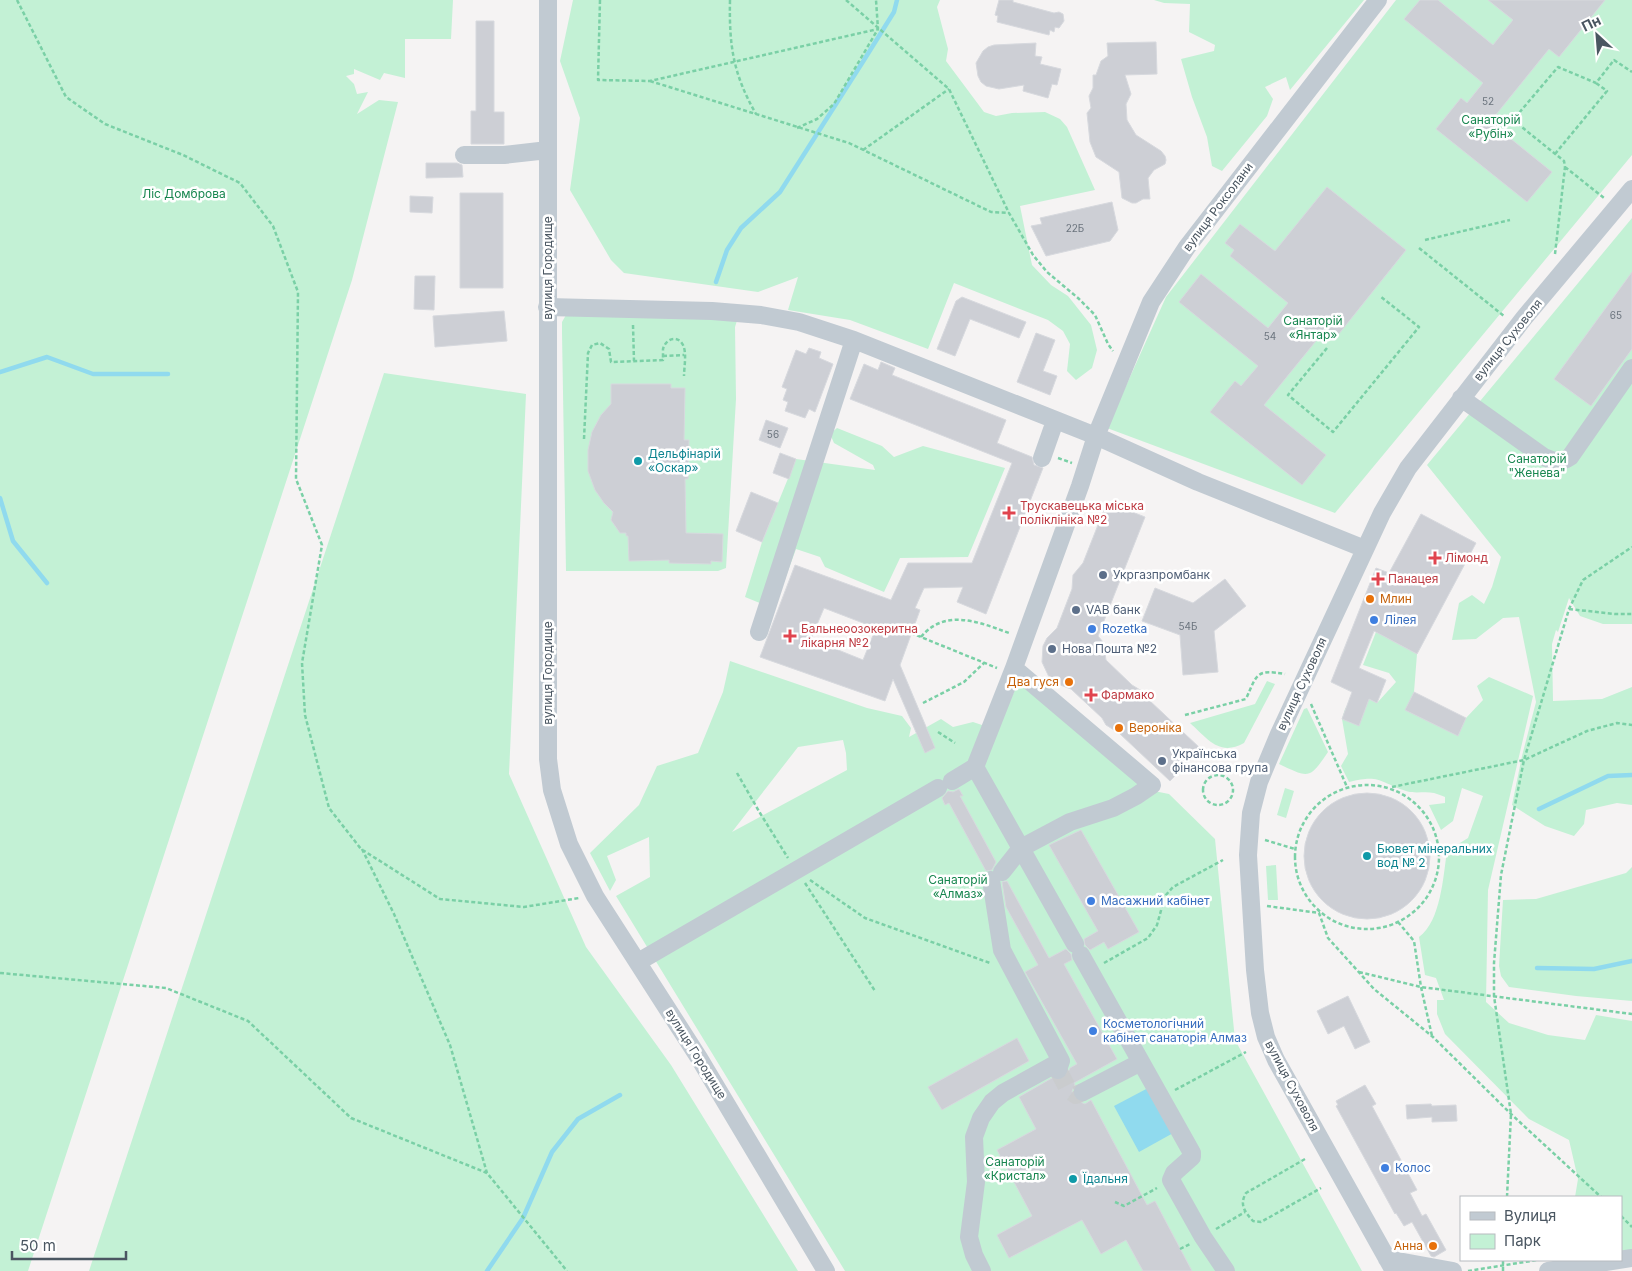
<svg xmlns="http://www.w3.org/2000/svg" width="1632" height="1271" font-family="Inter,sans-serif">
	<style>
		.green { fill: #c3f1d5; fill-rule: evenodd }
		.water { fill: #90daee }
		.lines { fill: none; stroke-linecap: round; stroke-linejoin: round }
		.stream { stroke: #90daee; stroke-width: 4.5 }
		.building { fill: #cdcfd5; stroke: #d7d9de; fill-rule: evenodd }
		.minor-tunnel { stroke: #caccce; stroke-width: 18; stroke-dasharray: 18 9; stroke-linecap: butt }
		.path { stroke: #7ad0a6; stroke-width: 2.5; stroke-dasharray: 4 2.5; stroke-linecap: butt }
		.minor { stroke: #c1cad2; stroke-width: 18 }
		.culture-dot { fill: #0f9aa8; stroke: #fff; stroke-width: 2 }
		.health-dot { fill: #e0444e; stroke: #fff; stroke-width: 2 }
		.service-dot { fill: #5c6f8a; stroke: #fff; stroke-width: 2 }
		.food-dot { fill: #e8710a; stroke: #fff; stroke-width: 2 }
		.shop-dot { fill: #3f7fe0; stroke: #fff; stroke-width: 2 }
		.labels { text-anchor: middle; stroke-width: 5; stroke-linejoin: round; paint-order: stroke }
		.number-label { font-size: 10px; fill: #6b747e }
		.park-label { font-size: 12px; fill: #17864f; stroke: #fff }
		.street-label { font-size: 12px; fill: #4a5661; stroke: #fff }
		.culture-label { font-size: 12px; fill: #0d838f; stroke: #fff; text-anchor: start }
		.health-label { font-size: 12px; fill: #be3a42; stroke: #fff; text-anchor: start }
		.service-label { font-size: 12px; fill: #4e5e75; stroke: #fff; text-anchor: start }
		.food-label { font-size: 12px; fill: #c56008; stroke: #fff; text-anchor: start }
		.shop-label { font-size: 12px; fill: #366cbe; stroke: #fff; text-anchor: start }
	</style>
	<rect width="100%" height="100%" fill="#f5f3f3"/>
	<path class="green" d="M0,0H453L451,39H405V78L384,73L380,80L354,69V74L346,76L354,84L357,94L368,92L357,114L379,100L398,102L352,280L28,1271H0Z
		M573,0H940L937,7L948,49L946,61L984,112L996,116L1012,113L1045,112L1060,119L1067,127L1095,190L1020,206L1032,265L1051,285L1068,296L1091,325L1097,350L1092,368L1076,380L1067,371L1070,344L1063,331L1048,320L954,283L928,349L850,320L788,310L798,277L758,292L624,273L611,260L570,190L580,118L560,61Z
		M1154,0H1364L1290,90L1286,77L1265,87L1273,99L1267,116L1222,171L1212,166L1207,137L1192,97L1181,59L1214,51L1215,45L1189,32L1190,4L1164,3Z
		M1396,0H1632V155L1335,513L1107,428L1166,297Z
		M1632,218V624H1603L1580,616L1569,598L1558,632L1556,630L1552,644L1553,701L1602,699L1632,687V805L1617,803L1586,810L1584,824L1574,836L1545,826L1512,805L1522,756L1536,702L1519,617L1503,618L1476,639L1452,640L1459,603L1472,595L1484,604L1492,587L1501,557L1427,465Z
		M739,314L735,327L736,399L726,568L718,571H566L562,333V322L566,315Z
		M384,373L526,394L509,774L586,947L671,1065L798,1271H89Z
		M837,428L882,446L894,457L923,446L1005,468L968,557L900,558L884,592L825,567L820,557L796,549L774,609L745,597L762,542L796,459L875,470L873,465L834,443L830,434Z
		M1376,632L1417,654L1414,692L1406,710L1458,735L1466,718L1483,700L1477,686L1489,677L1533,696L1488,890L1486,1002L1509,1023L1548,1035L1585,1040L1596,1015L1632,1021V1253L1621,1254V1197H1575L1578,1179L1569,1140L1529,1119L1445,1034L1437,1014V1000H1444L1436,978L1425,975L1419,937C1441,921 1443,877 1447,851L1468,838L1483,796L1462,788L1453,821L1441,830L1429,805L1445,803V797C1442,796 1438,794 1434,793C1425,791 1415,794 1406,791C1379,782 1380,774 1349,782L1341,766L1348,754L1342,719L1345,709L1355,693L1377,703L1396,682L1389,673L1363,665Z
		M730,661L867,708L902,716L911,728L909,737L941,719L953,727L973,722L997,730L1018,683L1154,791L1169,794L1215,839L1235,1040L1362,1271H845L616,896L650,877L649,837L607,856L616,880L610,891L590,853L639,805L657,766L698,753L723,692ZM843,740L846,753L847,770L732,832L798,747Z
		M1267,681L1275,684L1244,743C1219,757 1207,738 1190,723L1255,704Z
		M1307,708L1328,752C1309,780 1309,778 1279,764L1304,709Z
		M1285,788L1294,791L1286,818L1277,815Z
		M1276,865L1278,900H1268L1266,866Z
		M1632,867V1001L1576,996L1509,987L1501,976L1499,966L1503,900L1536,899L1626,873Z"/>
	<path class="water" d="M1150,1087L1175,1132L1139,1152L1114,1106Z"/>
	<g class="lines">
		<path class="stream" d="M716,282L727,250L741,228L780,192L864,60L894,12L897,0
			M0,372L47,357L93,374H168
			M0,498L13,541L47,583
			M1539,809L1608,776L1632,775
			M1537,968L1594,969L1632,961
			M487,1271L523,1218L552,1152L578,1119L620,1095"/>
	</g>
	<path class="building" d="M999,0H1013V2L1054,13L1059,12L1063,14L1064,21L1059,28L1055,27L1054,32L1050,30L1049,35L997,22L998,16L995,15Z
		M1420,0H1438L1493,45L1513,20L1488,0H1605L1559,57L1549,49L1490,122L1552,172L1527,202L1436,129L1461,98L1467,103L1483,83L1404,19Z
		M476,21H494V112H504V144H471V111H476Z
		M1156,42L1157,74L1125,75L1131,94L1126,104L1127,120L1136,135L1161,151L1165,156L1166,160L1165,164L1154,170L1148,178L1150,199H1143L1136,203H1132L1122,198L1119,172L1096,157L1090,142L1087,113L1091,108L1089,96L1093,88V75H1096L1101,61L1108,56L1107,43Z
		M1036,43L1035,56L1042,57L1040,64L1061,69L1057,85L1052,84L1048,98L1023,91L1024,85L999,89L986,86L981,82L978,76L976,63L983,51L988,47L994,45Z
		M426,163H457L462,165L463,177L426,178Z
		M1327,187L1406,250L1334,340L1324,331L1264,405L1326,455L1302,485L1210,412L1235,381L1241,386L1258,366L1179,302L1201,274L1268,328L1288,303L1230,256L1234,250L1225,243L1240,224L1275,251Z
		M460,193H503V288H460Z
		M410,196L433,197L432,213L410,212Z
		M1112,202L1118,230L1110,241L1046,256L1031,226L1042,224L1040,218Z
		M1632,272V349L1591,406L1554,379Z
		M415,276H435L434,310L414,309Z
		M962,297L1026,322L1019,338L970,319L955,356L937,349L956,301Z
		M504,311L507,341L435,347L433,316Z
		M1036,333L1055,340L1043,371L1057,376L1050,395L1017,382Z
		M809,348L821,352L819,358L833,364L815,412L809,409L805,418L785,411L788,402L783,400L787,389L782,387L796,350L806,354Z
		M881,362L895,368L892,375L1006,420L997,443L1032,457L1034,465L1043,468L986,614L957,602L963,587L924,588L915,608L920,610L900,665L935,748L925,753L893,679L885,701L760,657L795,565L891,600L908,563H972L1012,463L850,399L864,364L878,370ZM824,608L876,628L863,660L811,639Z
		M611,384H671V388H685L684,440H689L688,479H685L686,533L723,534L722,562L711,561V564L669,563V560L629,561L628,536H626V533H620L611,520L613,512L604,503L595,490L588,471V450L592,432L601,415L611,404Z
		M766,420L788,428L780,448L759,440Z
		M780,453L796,459L789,479L773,473Z
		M751,492L778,503L762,542L736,531Z
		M1107,502L1145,517L1098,636L1103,642L1106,660L1132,685L1145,693L1149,700L1201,749L1170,781L1119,733L1106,725L1102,718L1071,689L1055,683L1049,677L1042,662L1043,646L1047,638L1057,628L1072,589L1073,575L1083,563Z
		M1421,514L1476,543L1417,654L1374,631L1359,668L1386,680L1377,703L1369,699L1359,726L1342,719L1352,692L1331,682L1376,568L1389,573Z
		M1225,579L1246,606L1214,631L1218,672L1183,675L1180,635L1142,621L1155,588L1193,603Z
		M1414,692L1466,718L1458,736L1405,710Z
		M959,789L963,796H960L996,862L992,870L986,871L949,803L945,805L942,798L948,791L953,792Z
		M1304 856a63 63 0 1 1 126 0a63 63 0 1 1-126 0Z
		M1081,830L1139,932L1108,949L1104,942L1090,950L1085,945L1084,939L1098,931L1049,845Z
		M1007,881L1049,958L1066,949L1071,954L1072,960L1064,964L1117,1059L1074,1083L1075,1085L1072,1091L1073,1096L1078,1101L1085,1104L1091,1100L1147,1205L1155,1201L1192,1271H1143L1126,1240L1101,1254L1082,1220L1009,1258L997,1235L1032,1216L997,1150L1036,1129L1019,1097L1052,1078L1060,1080L1065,1078L1070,1068L1077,1064L1025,972L1038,965L1006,907L1002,882Z
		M1348,996L1370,1042L1355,1049L1344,1026L1328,1034L1317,1011Z
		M1017,1038L1029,1061L942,1110L928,1087Z
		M1365,1085L1376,1104L1372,1106L1417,1190L1410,1193L1422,1216L1426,1214L1446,1250L1434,1257L1431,1256L1412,1222L1404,1226L1396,1213L1395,1214L1336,1106L1338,1105L1336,1101Z
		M1431,1104L1432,1106L1456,1105L1457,1121L1432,1122V1117L1407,1119L1406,1105Z"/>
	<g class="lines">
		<path class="minor-tunnel" d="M1058,1070L1068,1089L1076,1095L1083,1092"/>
		<path class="path" d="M17,0L66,97L105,124L183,155L240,183L273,226L298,292L296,479L322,545L302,663L305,715L329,808L361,849L440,899L524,907L579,898
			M600,0L598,80L650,81L878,29
			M730,0C729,45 733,74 756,114
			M846,0L949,89L1009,213L1033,255L1047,272L1078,298L1095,315L1108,344L1113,351
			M650,81L849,143L991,212L1009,213
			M797,128L817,119L834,104L878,29L876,0
			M863,150L949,89
			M1555,154L1607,91L1596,83
			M1565,167L1604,198
			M1425,240L1510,220
			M1419,248L1504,316
			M1555,254L1565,167L1564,161L1513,120L1558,67L1596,83L1614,60L1632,72
			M633,325L634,361
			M1327,348L1288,395L1333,432L1419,327L1380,296
			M663,356L684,355
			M584,439L588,353L592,345L600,343L609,349L611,362L663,360C663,357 663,352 663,349C666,338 678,335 683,345C687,353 684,368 684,376
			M1058,458L1072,463
			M1569,609L1615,614H1632
			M911,633L997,668
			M921,637C945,608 979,622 1009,633
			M923,703L964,682L984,663
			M1311,704L1347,787
			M1185,715L1246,699C1257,674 1256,669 1285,674
			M938,732L955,743
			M737,773L760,813L788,858
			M1203 790a15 15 0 1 1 30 0a15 15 0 1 1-30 0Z
			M1295 857a72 72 0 1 1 144 0a72 72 0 1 1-144 0Z
			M1392,787L1524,760L1587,731L1617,723L1632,725
			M1265,840L1295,849
			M362,849L394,914L450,1045L487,1173
			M810,880L865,918L990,963
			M805,883L875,991
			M1267,906L1319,913L1328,938L1374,989L1433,1037L1511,1114L1601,1197
			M1398,922L1414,941L1421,987L1432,1036
			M1104,963L1148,938L1157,925L1165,896L1173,887L1223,860
			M1359,972L1421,987L1632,1014
			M0,973L166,988L248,1021L351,1118L487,1173L567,1271
			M1175,1090L1246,1052
			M1305,1159L1246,1193C1239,1205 1245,1212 1253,1221L1261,1222L1321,1188
			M1507,1197L1511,1114L1494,996V963L1501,875L1524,760L1569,609L1583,580L1632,547
			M1115,1202L1124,1206L1157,1188
			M1621,1216L1632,1227
			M1216,1229L1245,1212
			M1180,1249L1190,1244
			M1468,1271L1537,1260
			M1503,1271V1260"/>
		<path class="minor" d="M548,0V759L552,790L569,844L595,896L699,1058L826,1271
			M464,155H504L548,150
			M547,307L712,311L761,315L799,322L854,340L1096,436L1198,482L1365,549
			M1461,398L1544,457C1554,461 1560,464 1570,457L1632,368
			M1042,458L1055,421
			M759,632L854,340
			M1014,668L975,767L1075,944
			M952,781L975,767
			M1002,872L1021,848L1070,822L1113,808L1136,796L1152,785L1014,668L1080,486L1096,436L1151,302L1187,247L1378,0
			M991,880L1002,950L1061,1061L1058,1070
			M1081,955L1192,1153V1157L1174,1173L1171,1180L1203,1237L1226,1271
			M638,962L938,788
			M1083,1092L1141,1062
			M1387,1259L1453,1271
			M982,1271L974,1255L969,1237L976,1182L974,1137L981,1118L992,1102L1003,1093L1061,1061
			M1394,1271L1276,1060L1266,1037L1260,1013L1255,970L1248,855L1251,813L1259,782L1279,734L1382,513L1408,468L1524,318L1632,189
			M1548,1271L1632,1258"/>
	</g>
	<g class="culture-dot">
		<circle cx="638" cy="461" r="5"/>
		<circle cx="1367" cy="856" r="5"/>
		<circle cx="1073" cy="1179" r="5"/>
	</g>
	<g class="health-dot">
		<path d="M1006.5 505.5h5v5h5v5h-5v5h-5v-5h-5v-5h5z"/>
		<path d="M1432.5 550.5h5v5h5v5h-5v5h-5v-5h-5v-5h5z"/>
		<path d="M1375.5 571.5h5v5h5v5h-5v5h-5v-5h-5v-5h5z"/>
		<path d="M787.5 628.5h5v5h5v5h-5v5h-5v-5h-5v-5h5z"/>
		<path d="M1088.5 687.5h5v5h5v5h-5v5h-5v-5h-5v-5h5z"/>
	</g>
	<g class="service-dot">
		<circle cx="1103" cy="575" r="5"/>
		<circle cx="1076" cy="610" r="5"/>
		<circle cx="1052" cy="649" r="5"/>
		<circle cx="1162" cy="761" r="5"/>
	</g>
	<g class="food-dot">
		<circle cx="1370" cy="599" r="5"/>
		<circle cx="1069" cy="682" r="5"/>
		<circle cx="1119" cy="728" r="5"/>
		<circle cx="1433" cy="1246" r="5"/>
	</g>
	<g class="shop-dot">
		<circle cx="1374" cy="620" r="5"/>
		<circle cx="1092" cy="629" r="5"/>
		<circle cx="1091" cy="901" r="5"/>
		<circle cx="1093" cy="1031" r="5"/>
		<circle cx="1385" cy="1168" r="5"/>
	</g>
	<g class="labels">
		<g class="number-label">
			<text x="1488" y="105">52</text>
			<text x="1075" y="232">22Б</text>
			<text x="1616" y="319">65</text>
			<text x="1270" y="340">54</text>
			<text x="773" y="438">56</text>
			<text x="1188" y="630">54Б</text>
		</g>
		<g class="park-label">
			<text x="1491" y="124">Санаторій<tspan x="1491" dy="14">«Рубін»</tspan></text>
			<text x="184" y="198">Ліс Домброва</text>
			<text x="1313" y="325">Санаторій<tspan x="1313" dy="14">«Янтар»</tspan></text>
			<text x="1537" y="463">Санаторій<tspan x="1537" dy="14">"Женева"</tspan></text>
			<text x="958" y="884">Санаторій<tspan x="958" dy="14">«Алмаз»</tspan></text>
			<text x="1015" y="1166">Санаторій<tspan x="1015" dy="14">«Кристал»</tspan></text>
		</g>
		<g class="street-label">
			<text transform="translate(1218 207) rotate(-53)" y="4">вулиця Роксолани</text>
			<text transform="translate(548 268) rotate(-90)" y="4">вулиця Городище</text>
			<text transform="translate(1508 340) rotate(-51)" y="4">вулиця Суховоля</text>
			<text transform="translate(548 673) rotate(-90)" y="4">вулиця Городище</text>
			<text transform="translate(1302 684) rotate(-65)" y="4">вулиця Суховоля</text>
			<text transform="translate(696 1054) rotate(58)" y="4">вулиця Городище</text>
			<text transform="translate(1292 1086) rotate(62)" y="4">вулиця Суховоля</text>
		</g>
		<g class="culture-label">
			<text x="648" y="458">Дельфінарій<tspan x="648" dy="14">«Оскар»</tspan></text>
			<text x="1377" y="853">Бювет мінеральних<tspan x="1377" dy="14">вод № 2</tspan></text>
			<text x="1083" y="1183">Їдальня</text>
		</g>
		<g class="health-label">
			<text x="1020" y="510">Трускавецька міська<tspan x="1020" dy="14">поліклініка №2</tspan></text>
			<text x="1445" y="562">Лімонд</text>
			<text x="1388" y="583">Панацея</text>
			<text x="801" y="633">Бальнеоозокеритна<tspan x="801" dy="14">лікарня №2</tspan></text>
			<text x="1101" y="699">Фармако</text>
		</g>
		<g class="service-label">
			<text x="1113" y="579">Укргазпромбанк</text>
			<text x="1086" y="614">VAB банк</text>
			<text x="1062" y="653">Нова Пошта №2</text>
			<text x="1172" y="758">Українська<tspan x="1172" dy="14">фінансова група</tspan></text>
		</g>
		<g class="food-label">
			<text x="1380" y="603">Млин</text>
			<text x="1059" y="686" text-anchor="end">Два гуся</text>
			<text x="1129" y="732">Вероніка</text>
			<text x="1423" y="1250" text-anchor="end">Анна</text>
		</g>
		<g class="shop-label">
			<text x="1384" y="624">Лілея</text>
			<text x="1102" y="633">Rozetka</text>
			<text x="1101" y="905">Масажний кабінет</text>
			<text x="1103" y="1028">Косметологічний<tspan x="1103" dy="14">кабінет санаторія Алмаз</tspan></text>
			<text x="1395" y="1172">Колос</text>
		</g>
	</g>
	<rect x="1460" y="1196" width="162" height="65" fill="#ffffff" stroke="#b7bbc0"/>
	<rect x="1470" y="1212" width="25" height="8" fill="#c1cad2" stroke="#b7bbc0"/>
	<text x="1504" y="1221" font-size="15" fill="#4a5661">Вулиця</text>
	<rect x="1470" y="1234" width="25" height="15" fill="#c3f1d5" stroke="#b7bbc0"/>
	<text x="1504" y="1246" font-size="15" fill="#4a5661">Парк</text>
	<g transform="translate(1597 35) rotate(334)" stroke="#ffffff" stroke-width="4" paint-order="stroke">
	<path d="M0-4L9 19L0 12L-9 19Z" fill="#4a5661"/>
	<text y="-8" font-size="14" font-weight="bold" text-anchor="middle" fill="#4a5661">Пн</text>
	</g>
	<path d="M12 1251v8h114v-8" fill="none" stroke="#4a5661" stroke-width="2.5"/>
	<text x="20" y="1251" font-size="15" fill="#4a5661" stroke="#ffffff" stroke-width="4" paint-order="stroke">50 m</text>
</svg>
